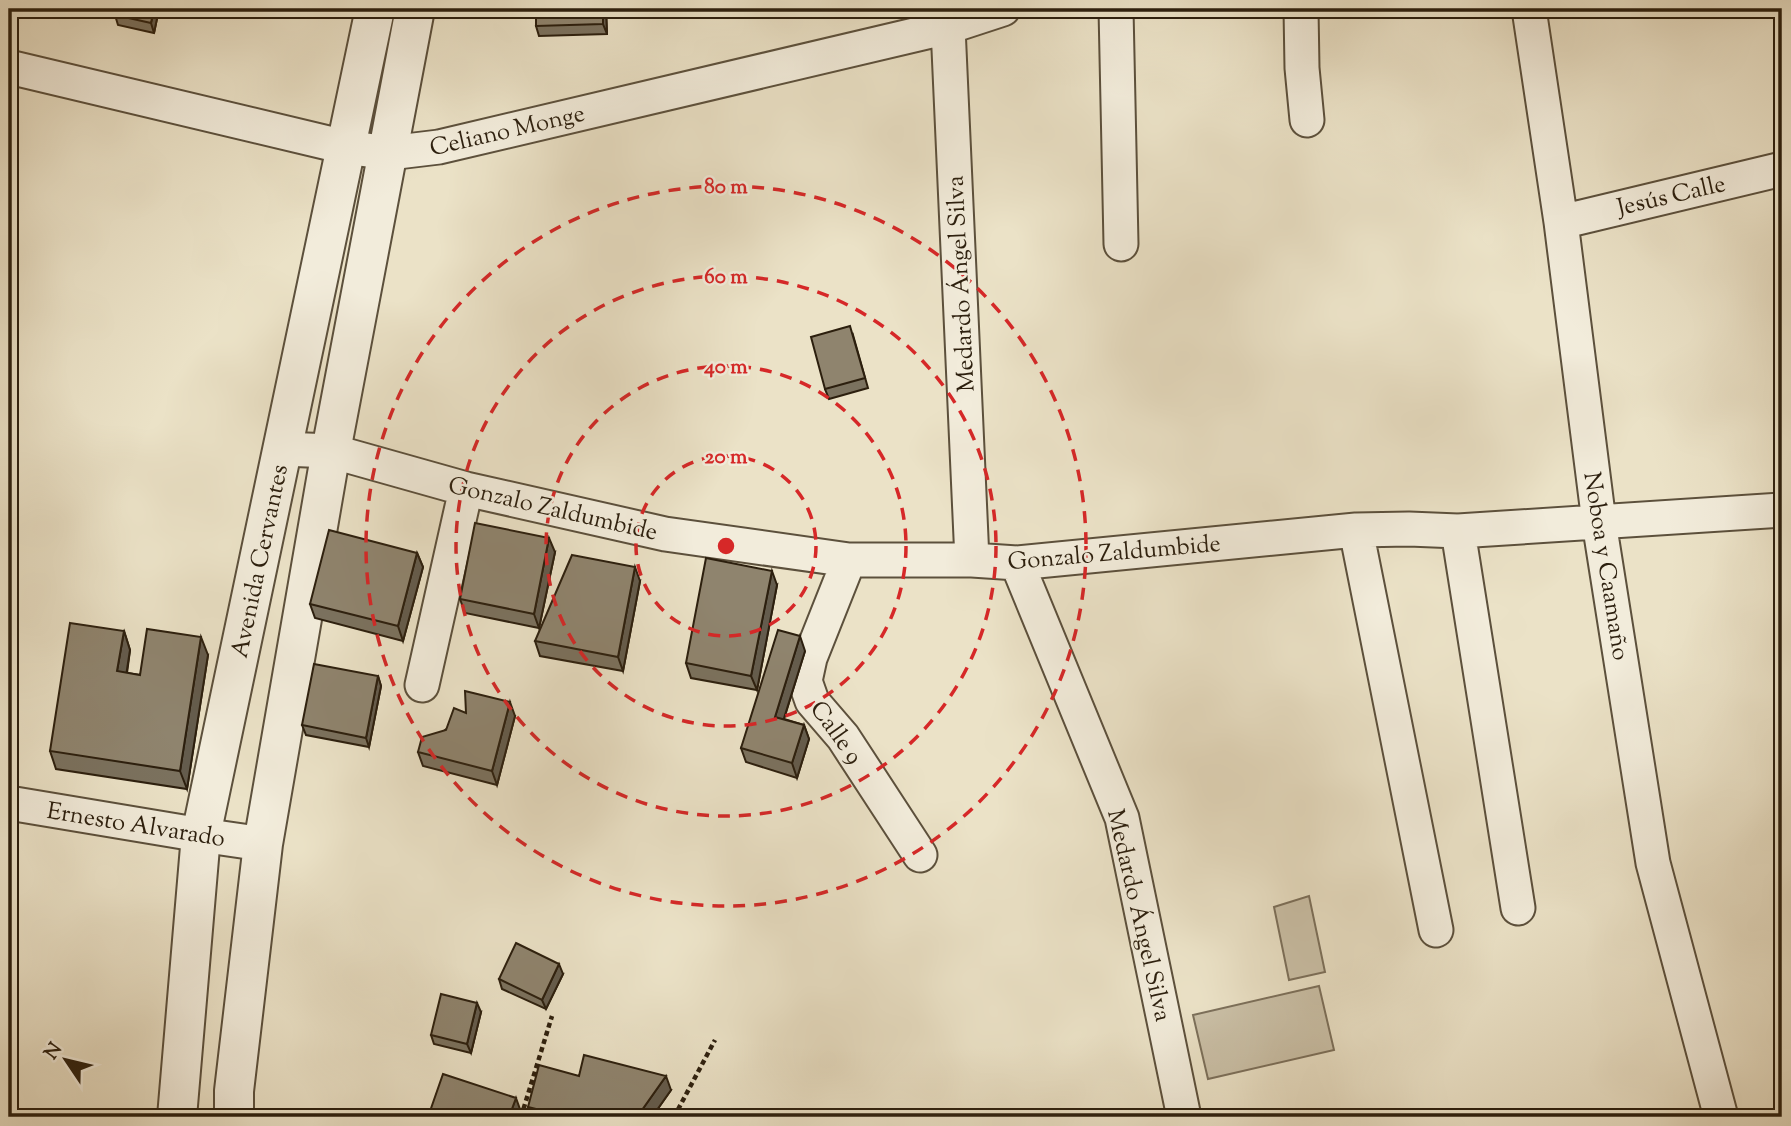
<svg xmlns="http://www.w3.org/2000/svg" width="1791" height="1126" font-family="'Sorts Mill Goudy',serif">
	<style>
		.green { fill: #cbc1a8; stroke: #7c705b; stroke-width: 2 }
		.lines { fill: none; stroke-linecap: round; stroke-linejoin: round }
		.minor-casing { stroke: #5c503c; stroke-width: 37 }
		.tertiary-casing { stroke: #5c503c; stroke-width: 42 }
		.path { stroke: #2c1f0e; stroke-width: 4.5; stroke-dasharray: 5 3.5; stroke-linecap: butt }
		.minor { stroke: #f2ecdb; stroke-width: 33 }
		.tertiary { stroke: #f2ecdb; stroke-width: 38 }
		.wall { fill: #7b725f; stroke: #2c1f0e; stroke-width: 2 }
		.shaded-wall { fill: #645c4d; stroke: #2c1f0e; stroke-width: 2 }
		.building { fill: #8f846e; stroke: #2c1f0e; stroke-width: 2 }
		.ring { fill: none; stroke: #d62828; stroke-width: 3.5; stroke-dasharray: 12 9 }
		.labels { text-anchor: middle; stroke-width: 5; stroke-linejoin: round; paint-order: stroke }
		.street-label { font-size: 24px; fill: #2c1f0e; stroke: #f2ecdb }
		.centre { fill: #d62828; stroke: #f2ecdb; stroke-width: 3.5 }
		.ring-label { font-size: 21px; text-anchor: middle; font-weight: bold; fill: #d62828; stroke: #f2ecdb; stroke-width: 5; stroke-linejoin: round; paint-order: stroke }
	</style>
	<rect width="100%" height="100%" fill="#ebe2c7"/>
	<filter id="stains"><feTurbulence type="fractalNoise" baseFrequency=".00286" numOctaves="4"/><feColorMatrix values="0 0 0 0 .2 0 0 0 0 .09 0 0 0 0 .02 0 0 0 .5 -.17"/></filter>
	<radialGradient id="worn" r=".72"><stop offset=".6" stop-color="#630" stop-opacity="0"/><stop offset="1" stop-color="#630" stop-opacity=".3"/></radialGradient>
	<path class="green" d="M1309,896L1325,972L1289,980L1274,907Z
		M1319,986L1334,1050L1208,1079L1193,1015Z"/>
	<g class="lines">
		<defs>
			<path id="minor" d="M945,9L948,27L972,560
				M1116,9L1121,244
				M1301,9L1302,68L1307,120
				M1529,9L1561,222L1599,522L1653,863L1721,1117
				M9,67L345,147L389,153L439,147L948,27L1003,9
				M1561,222L1782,169
				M283,449L331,451L466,489L665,534L849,560H972L1017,563L1356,530L1409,529L1458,531L1782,510
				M1356,530L1436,930
				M1458,531L1518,908
				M849,560L810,658L805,681L812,701L843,737L920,855
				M1017,563L1122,818L1184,1117
				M422,685L466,489
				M9,803L201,835L263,844"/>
			<path id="tertiary" d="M177,1117L201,835L375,9
				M234,1117V1091L263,844L331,451L415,9"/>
		</defs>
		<use href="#minor" class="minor-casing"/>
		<use href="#tertiary" class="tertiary-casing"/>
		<path class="path" d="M521,1117L552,1016
			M674,1117L715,1040"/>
		<use href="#minor" class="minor"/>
		<use href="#tertiary" class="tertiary"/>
	</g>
	<path class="wall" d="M159,9L154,33L118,25L115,15Z
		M606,9L607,34L539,36L536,26Z
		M853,335L868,388L829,399L825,389Z
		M555,552L539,628L465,613L460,599Z
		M417,553L423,567L403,641L315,618L310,604Z
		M640,581L623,671L540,656L535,641Z
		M777,585L757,690L691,678L686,663Z
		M124,631L130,650L127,673L140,675L208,655L187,789L56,769L50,751Z
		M805,651L784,719L804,725L809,739L797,778L746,762L741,748Z
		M378,676L381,686L369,747L306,735L302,725Z
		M466,713L515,716L497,785L423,766L418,752Z
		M563,974L546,1009L502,989L499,979Z
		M481,1012L471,1053L434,1044L431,1035Z
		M579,1076L671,1090L652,1117H532L528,1107Z"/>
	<path class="shaded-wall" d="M154,9H159L154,33L151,23Z
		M603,9H606L607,34L603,24Z
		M549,538L555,552L539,628L534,614Z
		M417,553L423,567L403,641L398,626Z
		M635,567L640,581L623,671L618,657Z
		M772,571L777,585L757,690L751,676Z
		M124,631L130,650L124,689L117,671Z
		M800,636L805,651L780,731L775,717Z
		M201,637L208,655L187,789L180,771Z
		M378,676L381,686L369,747L366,738Z
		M510,702L515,716L497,785L492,771Z
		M804,725L809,739L797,778L792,763Z
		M559,964L563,974L546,1009L542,1000Z
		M477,1003L481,1012L471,1053L467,1044Z
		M666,1076L671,1090L652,1117H637Z
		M516,1098L521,1112L519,1117H509Z"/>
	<path class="building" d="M116,9H154L151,23L115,15Z
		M536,9H603V24L536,26Z
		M850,326L865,378L825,389L811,337Z
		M475,523L549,538L534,614L460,599Z
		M329,530L417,553L398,626L310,604Z
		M572,555L635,567L618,657L535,641Z
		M706,558L772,571L751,676L686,663Z
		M70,623L124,631L117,671L140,675L147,629L201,637L180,771L50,751Z
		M778,630L800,636L775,717L804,725L792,763L741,748Z
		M314,664L378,676L366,738L302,725Z
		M465,691L510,702L492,771L418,752L422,737L446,730L454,708L466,713Z
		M516,943L559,964L542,1000L499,979Z
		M441,994L477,1003L467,1044L431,1035Z
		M584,1055L666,1076L637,1117H568L528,1107L539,1065L579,1076Z
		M443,1074L516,1098L509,1117H428Z
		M841,1112L846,1117H835Z"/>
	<g class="ring">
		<circle cx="726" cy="546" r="90"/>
		<circle cx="726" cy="546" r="180"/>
		<circle cx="726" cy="546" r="270"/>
		<circle cx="726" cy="546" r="360"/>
	</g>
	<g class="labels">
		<g class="street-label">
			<text transform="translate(507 130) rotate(-13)" y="8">Celiano Monge</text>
			<text transform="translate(1671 195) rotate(-13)" y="8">Jesús Calle</text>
			<text transform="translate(960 284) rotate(-93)" y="8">Medardo Ángel Silva</text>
			<text transform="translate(553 508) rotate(13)" y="8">Gonzalo Zaldumbide</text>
			<text transform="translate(1114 552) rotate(-5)" y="8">Gonzalo Zaldumbide</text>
			<text transform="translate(259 561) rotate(-78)" y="8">Avenida Cervantes</text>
			<text transform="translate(1607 566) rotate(81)" y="8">Noboa y Caamaño</text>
			<text transform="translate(837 732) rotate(54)" y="8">Calle 9</text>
			<text transform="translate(136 824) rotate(9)" y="8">Ernesto Alvarado</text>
			<text transform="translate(1140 915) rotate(77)" y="8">Medardo Ángel Silva</text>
		</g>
	</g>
	<circle cx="726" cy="546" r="10" class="centre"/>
	<g class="ring-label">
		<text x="726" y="193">80 m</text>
		<text x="726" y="283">60 m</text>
		<text x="726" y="373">40 m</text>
		<text x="726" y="463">20 m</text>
	</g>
	<rect width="1791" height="1126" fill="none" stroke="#ebe2c7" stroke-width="35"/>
	<rect x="10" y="10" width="1770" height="1105" fill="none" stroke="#2c1f0e" stroke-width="3.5"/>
	<rect x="18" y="18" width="1756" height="1091" fill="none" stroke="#2c1f0e" stroke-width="2"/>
	<g transform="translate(66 1060) rotate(305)" stroke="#f2ecdb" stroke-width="5" paint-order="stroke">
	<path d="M0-5L12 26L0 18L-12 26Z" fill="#2c1f0e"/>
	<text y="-10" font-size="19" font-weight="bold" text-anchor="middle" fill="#2c1f0e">N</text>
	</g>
	<rect width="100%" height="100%" filter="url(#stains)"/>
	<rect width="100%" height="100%" fill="url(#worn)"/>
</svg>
